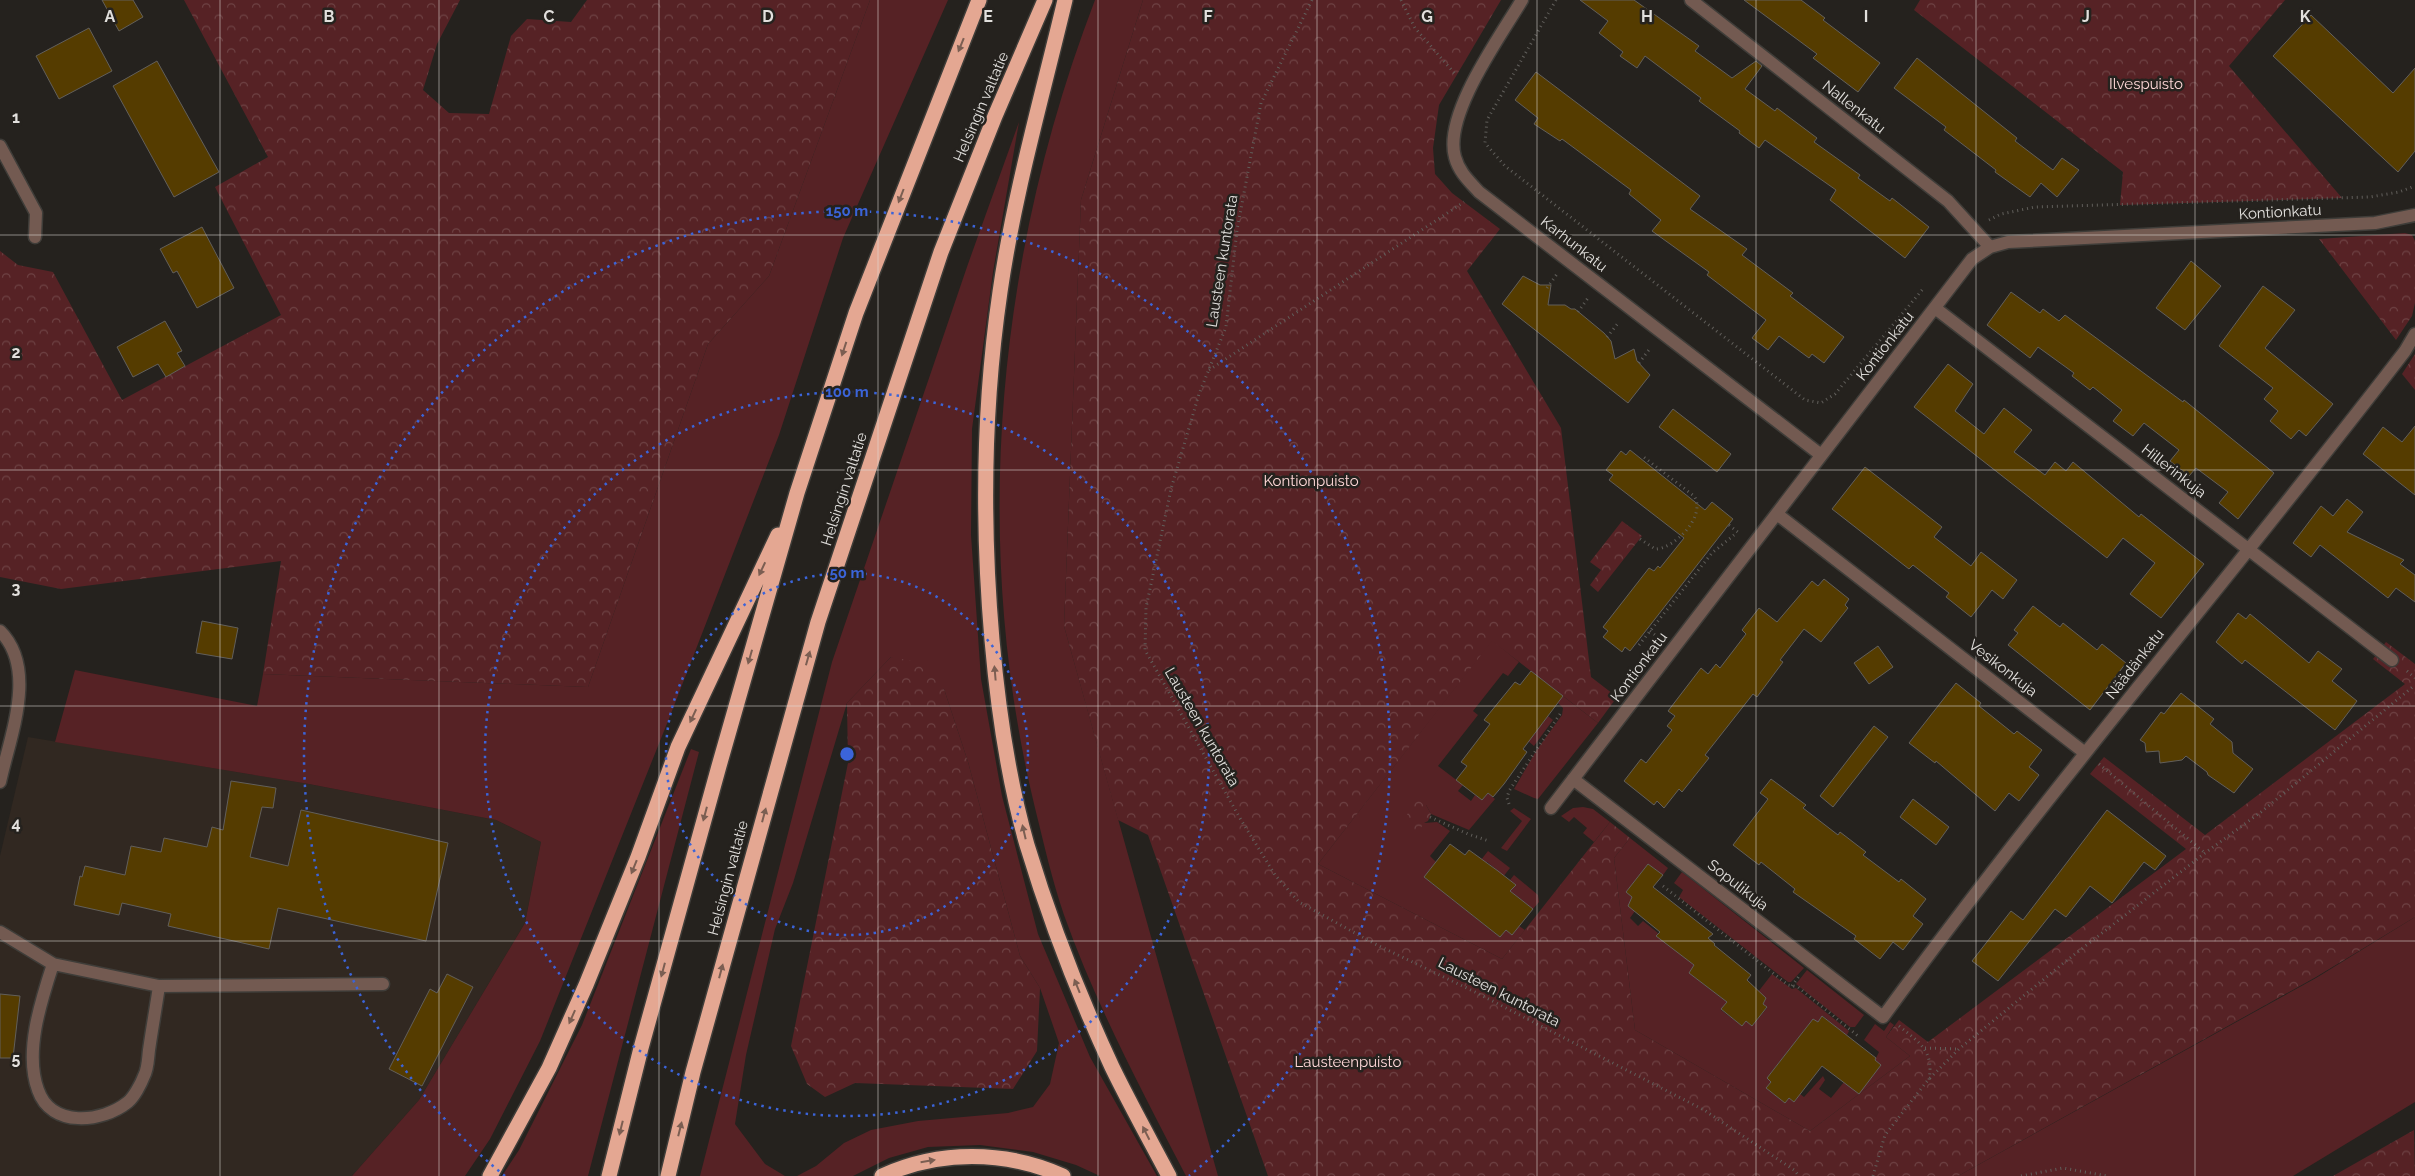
<svg xmlns="http://www.w3.org/2000/svg" width="2415" height="1176" font-family="Raleway,sans-serif">
	<style>
		.built { fill: #312821 }
		.grass { fill: #562225; fill-rule: evenodd }
		.forest { fill: url(#forest-crowns) }
		.building { fill: #553c00; stroke: #625f5b }
		.lines { fill: none; stroke-linecap: round; stroke-linejoin: round }
		.minor-casing { stroke: #3f3d39; stroke-width: 15 }
		.highway-casing { stroke: #3f3d39; stroke-width: 18 }
		.path { stroke: #615f5b; stroke-width: 3; stroke-dasharray: 1 4; stroke-linecap: butt }
		.minor { stroke: #735a51; stroke-width: 12 }
		.highway { stroke: #e4a792; stroke-width: 15 }
		.oneway { fill: #7b5e52 }
		.grid { fill: none; stroke: #e2e0dd; stroke-width: 1; stroke-opacity: 0.55 }
		.ring { fill: none; stroke: #3b64d9; stroke-width: 2.5; stroke-dasharray: 2.5 5 }
		.labels { text-anchor: middle; stroke-width: 5; stroke-linejoin: round; paint-order: stroke }
		.park-label { font-size: 15px; fill: #fed7d7; stroke: #25221e }
		.street-label { font-size: 15px; fill: #e2e0dd; stroke: #25221e }
		.grid-label { font-size: 16px; text-anchor: middle; font-weight: bold; fill: #e2e0dd; stroke: #25221e; stroke-width: 5; stroke-linejoin: round; paint-order: stroke }
		.centre { fill: #3b64d9; stroke: #25221e; stroke-width: 2.5 }
		.ring-label { font-size: 15px; text-anchor: middle; font-weight: bold; fill: #3b64d9; stroke: #25221e; stroke-width: 5; stroke-linejoin: round; paint-order: stroke }
	</style>
	<defs>
		<pattern id="forest-crowns" width="20" height="18" patternUnits="userSpaceOnUse" patternTransform="scale(1.25)"><rect width="20" height="18" fill="#562225"/><path d="M2 6a3 3 0 1 1 6 0M12 15a3 3 0 1 1 6 0" fill="none" stroke="#6e4244"/></pattern>
	</defs>
	<rect width="100%" height="100%" fill="#25221e"/>
	<path class="built" d="M28,737L309,784L496,820L541,842L525,923L419,1100L352,1176H0V856Z"/>
	<path class="grass" d="M870,0H948L843,238L779,435L672,711L540,1041L490,1139L465,1176H352L419,1100L525,923L541,842L496,820L309,784L55,742L75,670L257,706L263,674L588,687L708,344L769,276Z
		M1095,0H1143L1081,200L1064,626L1218,1176H1186C1142,1091 1096,1005 1064,915C1052,880 1044,844 1035,808C970,541 997,255 1095,0Z
		M1019,122L993,272L972,429L971,535L981,679L1002,796L1038,934L1090,1057L1157,1176H1100L1076,1165L1033,1152L980,1145L928,1147L889,1158L853,1176H700L832,662L968,264ZM891,657L944,689L968,762L1020,956L1040,988L1059,1043L1050,1084L1033,1107L1008,1113L918,1121L871,1130L844,1143L816,1166L797,1176H785L765,1164L735,1124L746,1055L775,929L793,883L847,703Z
		M1492,640L1519,662L1508,676L1503,673L1473,711L1478,715L1438,766L1463,785L1458,791L1471,801L1475,795L1482,800L1488,793L1495,799L1469,830L1431,814L1426,805L1424,823L1437,822L1450,831L1430,856L1436,862L1424,877L1435,886L1441,879L1448,896L1500,937L1506,930L1512,935L1519,926L1525,930L1502,959L1318,864Z
		M1563,696L1598,723L1538,799L1534,798L1514,789L1536,751L1562,715L1563,708L1558,703Z
		M1548,716L1553,720L1534,746L1528,741Z
		M691,749L699,752L588,1176H502L519,1150L582,1025Z
		M1583,807L1593,809L1610,822L1594,842L1583,833L1587,828L1574,817L1569,822L1561,816L1573,808Z
		M1514,808L1531,819L1507,851L1501,848L1522,821L1510,811Z
		M1630,838L1668,868L1663,875L1648,864L1626,892L1632,897L1631,899L1635,911L1630,918L1638,926L1643,921L1658,933L1657,935L1695,965L1689,973L1727,1002L1721,1010L1742,1026L1746,1021L1752,1026L1767,1008L1763,1004L1766,998L1758,992L1772,974L1792,989L1796,988L1849,1031L1845,1039L1841,1031L1823,1016L1818,1022L1813,1019L1767,1078L1771,1082L1766,1088L1785,1103L1789,1098L1794,1102L1800,1094L1804,1097L1823,1076L1825,1080L1819,1089L1831,1098L1844,1082L1859,1093L1881,1065L1875,1060L1879,1052L1864,1040L1875,1024L1884,1031L1890,1022L1894,1025L1886,1037L1910,1056L1810,1131L1635,1030L1614,858Z
		M1488,851L1510,868L1499,882L1498,871L1487,862L1482,868L1477,865Z
		M1682,872L1804,968L1791,982H1788L1679,897L1683,890L1674,883Z
		M1514,875L1538,895L1539,902L1533,909L1510,891L1515,885L1510,880Z
		M2415,917V1102L2293,1176H1958L2316,978Z
		M1807,970L1864,1015L1855,1027H1850L1796,984Z"/>
	<path class="forest" d="M184,0H460L437,44L423,90L449,113L489,114L511,36L527,19L571,22L587,0H870L769,276L708,344L588,687L263,674L281,561L61,589L0,577V251L18,265L53,272L122,400L281,315L215,187L268,157Z
		M1143,0H1501L1439,105L1433,148L1435,174L1452,193L1500,229L1467,271L1561,428L1591,677L1617,697L1598,723L1492,641L1318,864L1502,959L1610,822L1630,838L1614,858L1635,1030L1810,1131L1910,1056L1886,1037L1899,1020L1928,1042L2186,849L2090,774L2104,757L2205,835L2405,684L2373,659L2386,642L2415,664V917L2316,977L1958,1176H1268L1148,835L1118,820L1064,626L1081,200Z
		M1920,0H2285L2229,66L2342,198L2120,205L2123,172L1914,10Z
		M2405,233L2412,235L2415,241V303L2412,316L2396,340L2319,239Z
		M2415,354V390L2402,374Z
		M1622,521L1642,536L1598,592L1590,585L1601,570L1590,562Z
		M891,657L925,663L944,689L968,762L1020,956L1040,988L1037,1051L1013,1089L855,1083L825,1097L807,1084L791,1046L848,763L847,703Z
		M1416,799L1426,805L1431,814L1428,821L1424,823L1415,837L1400,827Z
		M2414,1130L2415,1176H2333Z"/>
	<path class="building" d="M102,0H133L143,17L119,31Z
		M1580,0H1634L1699,46L1695,51L1732,78L1756,61L1762,66L1745,89L1775,111L1777,108L1817,138L1814,142L1860,175L1858,178L1890,201L1892,198L1929,227L1905,258L1830,200L1836,190L1765,140L1759,148L1739,133L1740,131L1699,101L1701,98L1645,56L1637,68L1620,56L1623,52L1599,33L1608,21Z
		M1744,0H1801L1825,18L1823,20L1880,63L1858,92L1813,58L1817,54Z
		M2311,15L2393,93L2415,68V151L2398,172L2273,56Z
		M89,28L112,71L59,99L36,56Z
		M1917,58L2017,138L2015,141L2053,170L2062,158L2079,170L2057,197L2041,183L2030,197L1995,172L1996,170L1944,130L1946,127L1894,88Z
		M157,61L219,172L174,197L113,86Z
		M1536,72L1700,196L1690,209L1747,249L1742,255L1793,293L1790,296L1844,337L1824,363L1812,354L1809,358L1779,336L1768,350L1752,338L1766,320L1707,275L1709,272L1652,231L1661,220L1629,194L1631,190L1562,139L1560,141L1534,124L1538,118L1515,100Z
		M202,227L234,288L197,308L177,271L173,273L160,249Z
		M2191,261L2221,286L2185,330L2156,308Z
		M1523,276L1540,285H1551L1548,305H1565L1571,309H1575L1604,333L1611,341L1615,359L1634,349L1637,361L1650,375L1628,403L1502,304Z
		M2263,286L2295,310L2265,348L2333,404L2306,436L2299,430L2291,439L2270,421L2278,411L2264,399L2273,388L2219,346Z
		M2011,292L2040,313L2043,309L2059,321L2065,315L2183,402L2184,400L2274,473L2238,519L2219,503L2228,492L2196,468L2189,476L2170,461L2179,450L2144,423L2133,436L2113,421L2122,410L2093,387L2090,390L2072,376L2074,373L2038,347L2030,358L1987,325Z
		M165,321L182,351L177,353L185,366L166,377L158,364L133,377L117,347Z
		M1948,364L1973,384L1955,411L1984,434L2004,408L2032,430L2014,452L2045,475L2055,462L2066,471L2073,462L2139,517L2141,514L2204,564L2161,618L2130,594L2155,563L2123,538L2107,558L1914,407Z
		M1673,409L1731,454L1717,472L1659,427Z
		M2415,426V495L2363,454L2383,427L2402,442Z
		M1630,450L1705,510L1712,502L1733,519L1630,651L1625,647L1622,652L1603,637L1608,631L1603,627L1649,568L1654,571L1658,566L1660,568L1684,538L1609,480L1613,475L1606,470L1621,451L1626,455Z
		M1865,467L1942,527L1934,537L1971,566L1981,552L2017,580L2003,599L1992,590L1971,617L1946,597L1949,593L1913,565L1909,569L1832,509Z
		M2347,499L2363,512L2347,532L2404,560L2400,564L2415,575V602L2396,588L2388,598L2320,545L2311,557L2293,543L2321,506L2333,516Z
		M1824,579L1849,599L1845,605L1848,608L1821,642L1804,629L1780,660L1783,662L1757,697L1753,694L1705,755L1709,758L1682,792L1679,789L1664,808L1657,801L1654,805L1624,781L1641,759L1646,763L1672,730L1667,726L1675,716L1668,711L1701,668L1708,674L1716,664L1720,668L1746,634L1742,630L1759,608L1777,622L1812,581L1818,586Z
		M2033,606L2060,627L2063,623L2097,650L2102,644L2126,663L2090,710L2008,645L2018,633L2014,630Z
		M2238,613L2246,619L2250,614L2309,663L2318,651L2342,669L2332,681L2357,701L2335,730L2245,660L2242,664L2216,642Z
		M202,621L238,628L232,659L196,653Z
		M1878,646L1893,667L1869,684L1854,663Z
		M1531,671L1563,696L1523,749L1527,752L1504,784L1493,797L1488,793L1482,800L1456,780L1467,766L1461,762L1490,724L1484,720L1515,682L1520,685Z
		M1956,683L1981,703L1979,706L2014,734L2017,731L2042,750L2029,767L2039,775L2019,801L2009,793L1995,811L1936,761L1935,763L1909,743Z
		M2181,693L2214,719L2210,724L2232,742L2233,753L2253,769L2234,793L2208,775L2207,772L2186,756L2182,760L2160,763L2159,751L2146,752L2145,743L2140,740L2161,712L2164,714Z
		M1874,726L1888,737L1833,807L1820,796Z
		M1771,779L1806,805L1803,808L1838,835L1840,832L1866,852L1863,855L1899,882L1901,879L1926,899L1913,916L1923,924L1903,950L1893,942L1880,959L1854,939L1856,936L1793,892L1795,889L1761,862L1759,865L1733,845L1768,799L1760,793Z
		M231,781L276,788L273,808L262,807L250,857L288,866L301,810L448,843L426,941L278,908L269,949L168,926L171,914L122,903L119,915L74,905L80,876L82,877L85,866L125,875L131,846L161,852L164,838L207,847L212,827L223,830Z
		M1913,799L1949,827L1936,845L1900,817Z
		M2107,810L2166,856L2155,870L2144,862L2112,903L2090,886L2066,917L2055,909L1998,981L1972,961L2011,911L2023,920Z
		M1450,844L1465,855L1469,850L1498,871L1516,885L1510,891L1533,909L1512,935L1506,930L1500,937L1424,877Z
		M1648,864L1663,875L1653,887L1713,934L1708,938L1715,944L1714,945L1751,975L1747,980L1766,998L1763,1004L1767,1007L1752,1026L1746,1021L1742,1026L1721,1009L1727,1002L1689,973L1694,965L1656,936L1660,932L1628,906L1632,897L1626,892Z
		M447,974L473,987L422,1086L389,1069L430,989L437,993Z
		M0,994L20,996L13,1058H0Z
		M1822,1016L1876,1058L1875,1060L1881,1065L1859,1094L1822,1066L1794,1102L1789,1098L1785,1103L1766,1088L1771,1082L1767,1078L1813,1019L1818,1022Z"/>
	<g class="lines">
		<defs>
			<path id="minor" d="M1522,0C1500,37 1443,115 1455,157C1459,172 1469,181 1479,192L1821,455
				M1691,0L1948,201L1990,247
				M0,146L36,213L35,237
				M1935,308L2392,660
				M1777,514L2085,753
				M0,631C38,669 10,736 0,782
				M1573,779L1883,1017C2049,789 2233,575 2405,351L2415,334
				M1551,808L1972,259L1990,247L2008,242L2375,223L2415,215
				M0,932L53,964L159,986L383,984
				M53,964C41,1001 24,1052 38,1090C51,1128 102,1123 128,1102C134,1097 141,1084 144,1076C148,1069 148,1058 149,1050C152,1029 156,1007 159,986"/>
			<path id="highway" d="M1065,0C1042,97 1014,194 1000,292C983,408 982,524 992,640C998,709 1008,779 1027,845C1050,921 1079,996 1112,1067C1130,1104 1150,1140 1169,1176
				M490,1176L549,1068L586,985L638,857L678,747L778,535
				M609,1176L641,1048L719,766L797,493L856,313L979,0
				M668,1176L693,1072L818,622L941,252L995,116L1045,0
				M882,1176C939,1150 1005,1150 1063,1176"/>
		</defs>
		<use href="#minor" class="minor-casing"/>
		<use href="#highway" class="highway-casing"/>
		<path class="path" d="M1312,0L1261,103L1237,230L1226,327L1199,394L1171,489L1146,608L1145,650L1241,820L1275,875L1299,902L1375,944L1475,992L1704,1110L1794,1170L1799,1176
			M1401,0L1415,28L1456,75
			M1556,0L1487,120L1485,143L1505,166L1805,400L1821,403L1835,394L1923,289
			M1989,220L2001,214L2035,207L2370,197L2399,192L2415,186
			M1547,288L1557,274
			M1578,312L1588,298
			M1607,337L1619,322
			M1639,363L1651,347
			M1209,370L1464,202
			M1729,525L1739,533
			M1640,539L1655,549C1675,549 1707,515 1694,496L1641,455
			M1650,631L1659,638
			M1639,645L1712,553L1734,535
			M2407,671L2415,678
			M2099,764L2205,853
			M1509,804L1507,798L1509,791L1562,711
			M1430,817L1468,834L1489,841
			M1663,886L1788,985L1798,987L1858,1036
			M1792,986L1799,976
			M1899,1026C1920,1043 1934,1051 1929,1080
			M1925,1048L1959,1049
			M1873,1176L1885,1135L1928,1080L1959,1049L2061,965L2205,853L2261,812L2415,685
			M2021,1176L2063,1168L2107,1176"/>
		<use href="#minor" class="minor"/>
		<use href="#highway" class="highway"/>
	</g>
	<defs><path id="oneway-solid" d="M-6-.8H1V-3.2L6.5 0L1 3.2V.8H-6Z" transform="scale(1.25)"/></defs>
	<g class="oneway">
		<use href="#oneway-solid" transform="translate(961 45) rotate(112)"/>
		<use href="#oneway-solid" transform="translate(901 196) rotate(111)"/>
		<use href="#oneway-solid" transform="translate(844 349) rotate(108)"/>
		<use href="#oneway-solid" transform="translate(762 569) rotate(115)"/>
		<use href="#oneway-solid" transform="translate(750 657) rotate(106)"/>
		<use href="#oneway-solid" transform="translate(808 658) rotate(-74)"/>
		<use href="#oneway-solid" transform="translate(995 673) rotate(-95)"/>
		<use href="#oneway-solid" transform="translate(693 716) rotate(115)"/>
		<use href="#oneway-solid" transform="translate(705 814) rotate(105)"/>
		<use href="#oneway-solid" transform="translate(764 815) rotate(-75)"/>
		<use href="#oneway-solid" transform="translate(1024 832) rotate(-103)"/>
		<use href="#oneway-solid" transform="translate(634 867) rotate(112)"/>
		<use href="#oneway-solid" transform="translate(663 970) rotate(105)"/>
		<use href="#oneway-solid" transform="translate(721 971) rotate(-75)"/>
		<use href="#oneway-solid" transform="translate(1077 986) rotate(-112)"/>
		<use href="#oneway-solid" transform="translate(572 1017) rotate(114)"/>
		<use href="#oneway-solid" transform="translate(621 1128) rotate(104)"/>
		<use href="#oneway-solid" transform="translate(680 1129) rotate(-76)"/>
		<use href="#oneway-solid" transform="translate(1146 1133) rotate(-117)"/>
		<use href="#oneway-solid" transform="translate(928 1161) rotate(-9)"/>
	</g>
	<path class="grid" d="M220,0V1176M439,0V1176M659,0V1176M878,0V1176M1098,0V1176M1317,0V1176M1537,0V1176M1756,0V1176M1976,0V1176M2195,0V1176M0,235H2415M0,470H2415M0,706H2415M0,941H2415"/>
	<g class="ring">
		<circle cx="847" cy="754" r="181"/>
		<circle cx="847" cy="754" r="362"/>
		<path d="M505 1176A543 543 0 1 1 1189 1176"/>
	</g>
	<g class="labels">
		<g class="park-label">
			<text x="2146" y="89">Ilvespuisto</text>
			<text x="1311" y="486">Kontionpuisto</text>
			<text x="1348" y="1067">Lausteenpuisto</text>
		</g>
		<g class="street-label">
			<text transform="translate(981 107) rotate(-67)" y="5">Helsingin valtatie</text>
			<text transform="translate(1854 107) rotate(38)" y="5">Nallenkatu</text>
			<text transform="translate(2280 212) rotate(-3)" y="5">Kontionkatu</text>
			<text transform="translate(1574 244) rotate(38)" y="5">Karhunkatu</text>
			<text transform="translate(1222 261) rotate(-81)" y="5">Lausteen kuntorata</text>
			<text transform="translate(1885 346) rotate(-52)" y="5">Kontionkatu</text>
			<text transform="translate(2174 471) rotate(38)" y="5">Hillerinkuja</text>
			<text transform="translate(844 489) rotate(-72)" y="5">Helsingin valtatie</text>
			<text transform="translate(2135 664) rotate(-52)" y="5">Näädänkatu</text>
			<text transform="translate(1639 667) rotate(-53)" y="5">Kontionkatu</text>
			<text transform="translate(2003 668) rotate(38)" y="5">Vesikonkuja</text>
			<text transform="translate(1202 727) rotate(60)" y="5">Lausteen kuntorata</text>
			<text transform="translate(728 878) rotate(-75)" y="5">Helsingin valtatie</text>
			<text transform="translate(1738 885) rotate(38)" y="5">Sopulikuja</text>
			<text transform="translate(1499 992) rotate(27)" y="5">Lausteen kuntorata</text>
		</g>
	</g>
	<g class="grid-label">
		<text x="110" y="22">A</text>
		<text x="329" y="22">B</text>
		<text x="549" y="22">C</text>
		<text x="768" y="22">D</text>
		<text x="988" y="22">E</text>
		<text x="1208" y="22">F</text>
		<text x="1427" y="22">G</text>
		<text x="1647" y="22">H</text>
		<text x="1866" y="22">I</text>
		<text x="2086" y="22">J</text>
		<text x="2305" y="22">K</text>
		<text x="16" y="123">1</text>
		<text x="16" y="358">2</text>
		<text x="16" y="594">3</text>
		<text x="16" y="829">4</text>
		<text x="16" y="1064">5</text>
	</g>
	<circle cx="847" cy="754" r="8" class="centre"/>
	<g class="ring-label">
		<text x="847" y="216">150 m</text>
		<text x="847" y="397">100 m</text>
		<text x="847" y="578">50 m</text>
	</g>
</svg>
